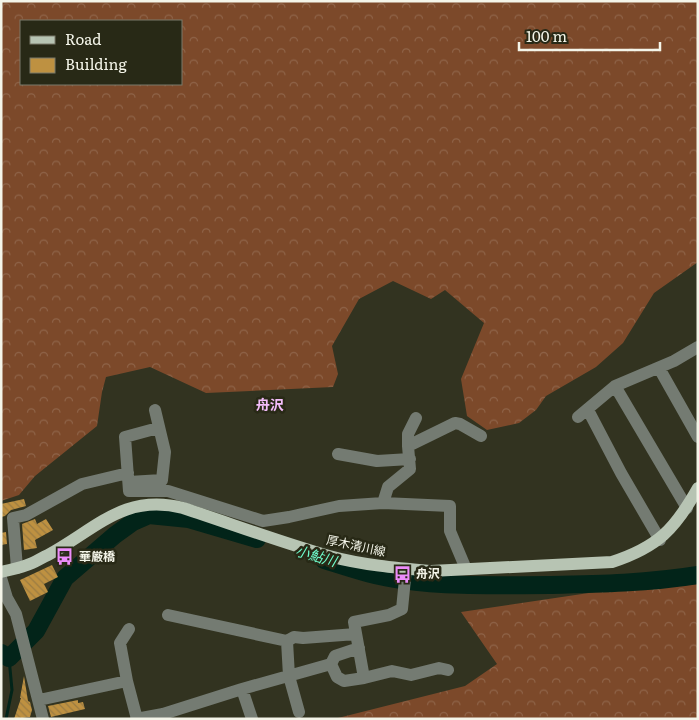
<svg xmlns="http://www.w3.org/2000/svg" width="699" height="720" font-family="Literata,'Noto Sans JP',serif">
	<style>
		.forest { fill: url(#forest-crowns); fill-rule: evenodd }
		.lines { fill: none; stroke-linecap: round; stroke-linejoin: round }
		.stream { stroke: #022419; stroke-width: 3 }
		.river { stroke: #022419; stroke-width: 18 }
		.building { fill: url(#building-back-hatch) }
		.minor { stroke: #747b72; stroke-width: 12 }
		.major { stroke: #b7c4b3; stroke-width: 12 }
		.labels { text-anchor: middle; stroke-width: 5; stroke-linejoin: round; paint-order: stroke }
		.street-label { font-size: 12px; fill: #f4f5e9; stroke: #282916 }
		.poi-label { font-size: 12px; font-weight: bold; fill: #f4f5e9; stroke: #282916; text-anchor: start }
		.neighbourhood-label { font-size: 14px; font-weight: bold; fill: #f4befb; stroke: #282916 }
		.water-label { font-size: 14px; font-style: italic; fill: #6ffccc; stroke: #282916 }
	</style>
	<defs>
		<pattern id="forest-crowns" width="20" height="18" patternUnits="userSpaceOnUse" patternTransform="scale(1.25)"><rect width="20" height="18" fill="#7c492a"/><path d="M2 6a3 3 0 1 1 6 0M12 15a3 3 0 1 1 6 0" fill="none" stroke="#8f6449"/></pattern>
		<pattern id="building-back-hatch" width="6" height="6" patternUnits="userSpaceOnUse" patternTransform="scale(1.25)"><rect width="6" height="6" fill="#be9141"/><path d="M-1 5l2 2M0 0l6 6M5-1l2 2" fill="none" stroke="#9b7c42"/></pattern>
	</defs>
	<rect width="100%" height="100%" fill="#323320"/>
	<path class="forest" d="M1,1H698V262L654,293L623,343L596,367L546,396L536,410L519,423L487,430L467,416L461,379L484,323L445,290L431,299L393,281L359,299L332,346L338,374L333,387L206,393L150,367L106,377L102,392L97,426L35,476L19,495L1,501ZM21,21H181V84H21Z
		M698,584V719H334L465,686L497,664L461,612L609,590L659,588Z"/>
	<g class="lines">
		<path class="stream" d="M6,719L12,690L9,658"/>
		<path class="river" d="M324,560C350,568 375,577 402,580C451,587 500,585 550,585C599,584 649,583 698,575
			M1,653L9,658L36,631L65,578L115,535L133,522L149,515L189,519L257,539"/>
	</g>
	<path class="building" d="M24,499L26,506L11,510L5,516L1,517V504Z
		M35,519L37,524L46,519L53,530L35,540L37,548L24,550L22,524Z
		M6,532L7,544L1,545V533Z
		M52,565L58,577L44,584L48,592L30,601L20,580Z
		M24,676L28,701L30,702L32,710L30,717L14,719L21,698H20Z
		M78,700V703L83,702L85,709L51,717L48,706Z"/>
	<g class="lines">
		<path class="minor" d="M659,368L698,437
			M615,386L687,508
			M588,410L621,473L660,540
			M578,417L615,386L674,361L698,347
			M158,428L125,437L129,491H168L263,521L289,517L339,506L383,503L450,506V531L466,569
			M408,446V434L416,418
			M338,454L377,461L410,459
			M129,482L162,480L165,452L155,410
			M383,503L388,487L410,469L408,446L455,423L460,424L481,436
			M17,568L13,518L26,515L82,484L128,473
			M406,569L402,609L389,615L354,622L364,678L392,671L411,675L439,668L448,670
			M1,578L7,598L16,614L43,719
			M168,615L287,641L289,676L299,712
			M129,629L120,643L127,681L137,719
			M287,641L294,637L303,638L356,634
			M331,664L337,677L344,681L364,678
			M242,689L252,719
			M39,700L127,681
			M136,719L163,714L242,689L331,664L335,656L359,648"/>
		<path class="major" d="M1,572C10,570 19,568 27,565C34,563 41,558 48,555C96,529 124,493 183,508C232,524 280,542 329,556C362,565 397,568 431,571L612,562C658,547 675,529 698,488"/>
	</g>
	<defs>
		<symbol id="bus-bare" viewBox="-9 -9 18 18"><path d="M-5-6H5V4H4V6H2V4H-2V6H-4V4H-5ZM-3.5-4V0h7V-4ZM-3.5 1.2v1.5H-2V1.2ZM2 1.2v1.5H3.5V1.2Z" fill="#ec8cfa" stroke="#282916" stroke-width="2.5" paint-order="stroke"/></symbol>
	</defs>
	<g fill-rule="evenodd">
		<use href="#bus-bare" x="52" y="544" width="25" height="25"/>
		<use href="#bus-bare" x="390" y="562" width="25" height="25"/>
	</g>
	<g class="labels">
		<g class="street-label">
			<text transform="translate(356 546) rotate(12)" y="4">厚木清川線</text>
		</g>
		<g class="poi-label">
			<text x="79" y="561">華厳橋</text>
			<text x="416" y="578">舟沢</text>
		</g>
		<g class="neighbourhood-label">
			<text x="270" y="410">舟沢</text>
		</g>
		<g class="water-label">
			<text transform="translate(316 556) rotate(16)" y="5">小鮎川</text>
		</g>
	</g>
	<rect width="699" height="720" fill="none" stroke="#f4f5e9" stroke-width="5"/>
	<rect x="20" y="20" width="162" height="65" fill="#282916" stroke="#7a7b6a"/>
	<rect x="30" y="36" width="25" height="8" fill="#b7c4b3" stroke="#7a7b6a"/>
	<text x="65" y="45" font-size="15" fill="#f4f5e9">Road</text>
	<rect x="30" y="58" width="25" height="15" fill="#be9141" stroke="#7a7b6a"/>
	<text x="65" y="70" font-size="15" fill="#f4f5e9">Building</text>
	<path d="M519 42v8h141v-8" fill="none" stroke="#f4f5e9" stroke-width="2.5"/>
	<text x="526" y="42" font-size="15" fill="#f4f5e9" stroke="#282916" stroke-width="4" paint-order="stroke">100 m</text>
</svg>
